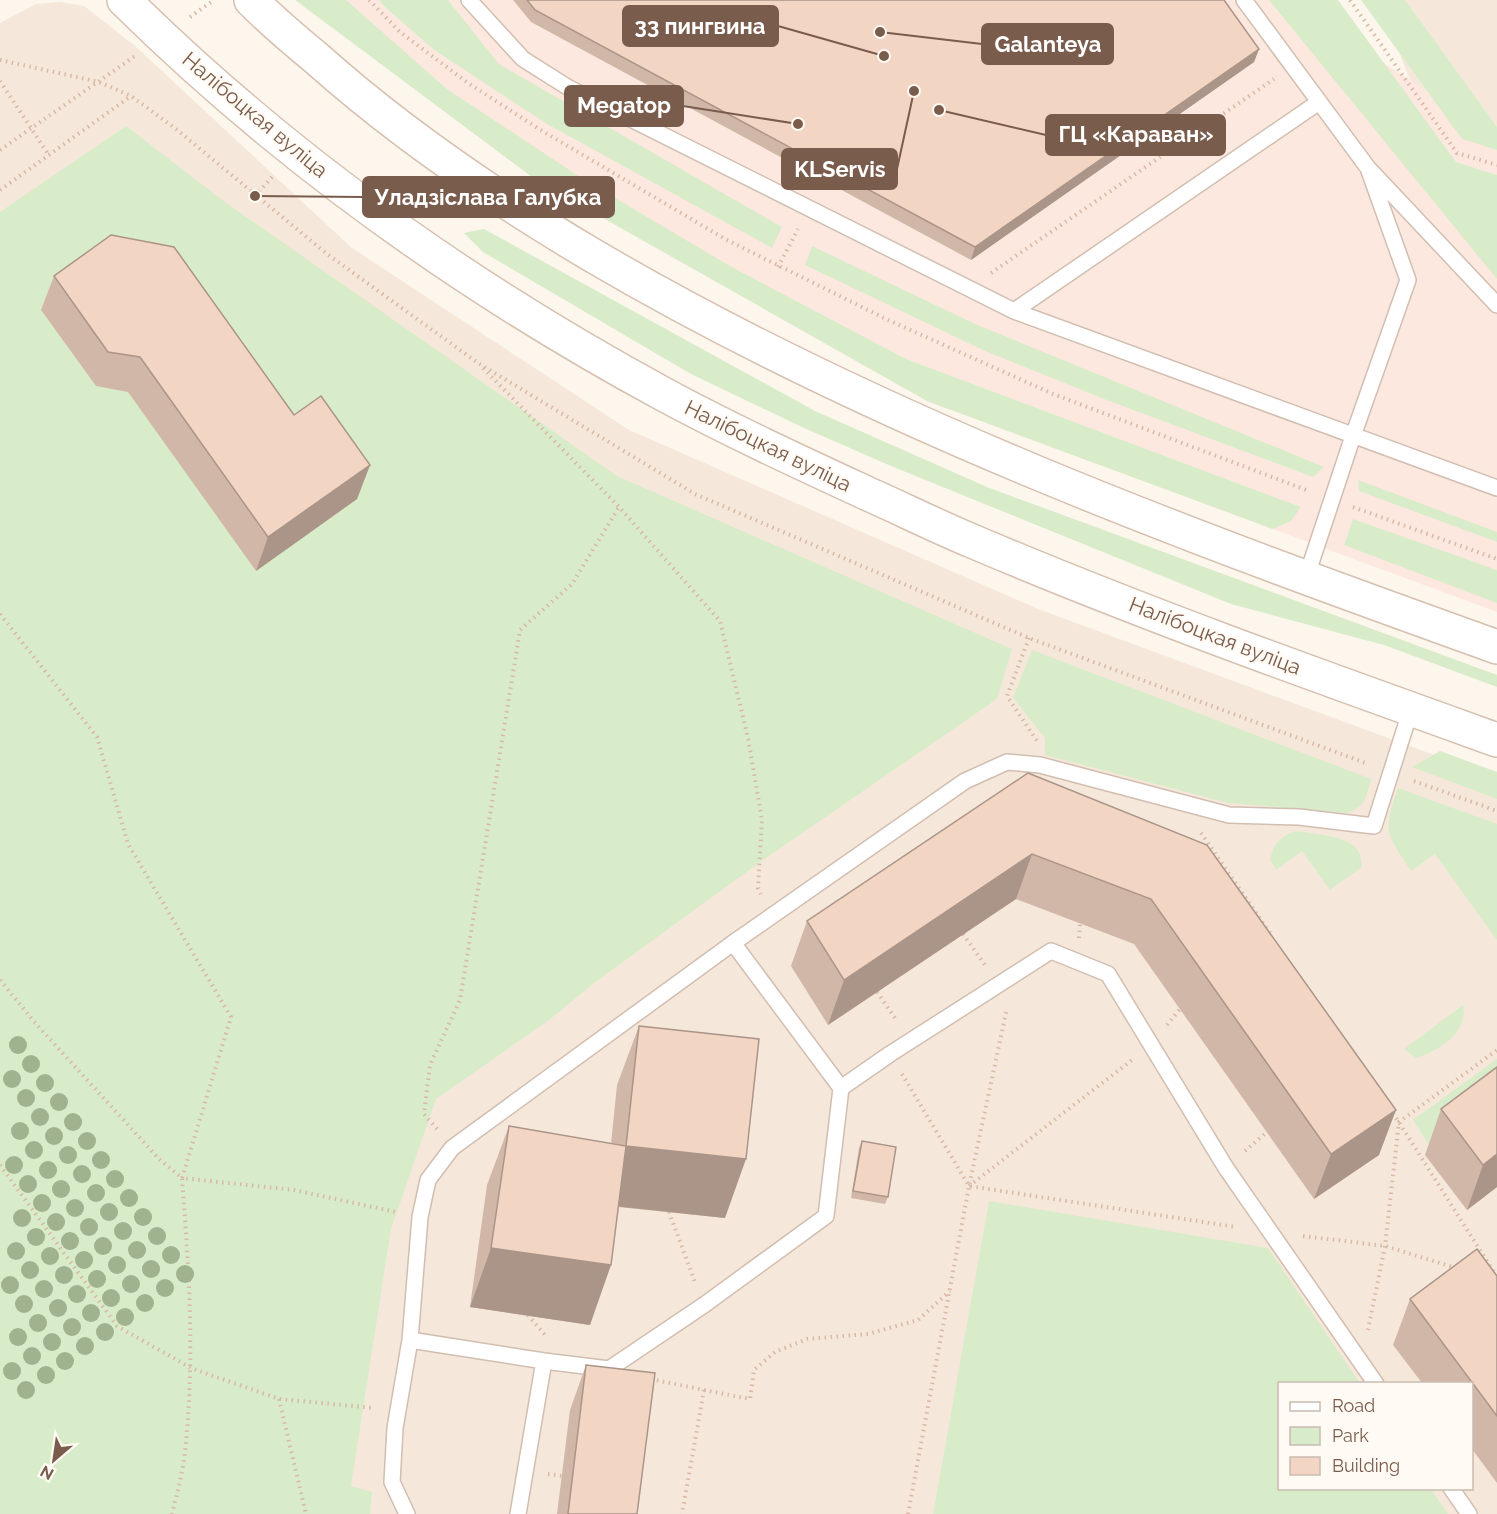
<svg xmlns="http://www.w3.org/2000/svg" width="1497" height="1514" font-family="Raleway,sans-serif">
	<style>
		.residential { fill: #f5e8da; fill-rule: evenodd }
		.commercial { fill: #fde8e0 }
		.green { fill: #d8ecc9 }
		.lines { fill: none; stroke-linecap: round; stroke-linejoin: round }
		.service-casing { stroke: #d1beb0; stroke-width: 18 }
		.secondary-casing { stroke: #d6c0b0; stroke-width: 36 }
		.path { stroke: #d9b8a5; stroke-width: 4; stroke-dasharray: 1.5 4.5; stroke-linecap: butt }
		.service { stroke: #fff; stroke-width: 15 }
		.secondary { stroke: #fff; stroke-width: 33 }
		.tree { fill: #a0b28e }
		.wall { fill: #d1b7a8 }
		.shaded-wall { fill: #aa9588 }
		.building { fill: #f3d5c3; stroke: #aa9588; stroke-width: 1.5 }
		.labels { text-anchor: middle; stroke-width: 4.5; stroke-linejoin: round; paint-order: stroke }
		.street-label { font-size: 21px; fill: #7a5c4d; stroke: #fffaf3 }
		.leader { fill: none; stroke: #7a5c4d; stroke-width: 2 }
		.callout-dot { fill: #7a5c4d; stroke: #fffaf3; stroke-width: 2 }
		.callout { fill: #7a5c4d; stroke: #7a5c4d; stroke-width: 2 }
		.callout-label { font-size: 22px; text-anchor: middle; font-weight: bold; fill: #fff }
	</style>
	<rect width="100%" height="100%" fill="#fdf6ec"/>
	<path class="residential" d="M1379,0H1497V143L1410,80Z
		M60,2L84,6L134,45L352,248L629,430L1038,609L1497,778V1514H0V23L36,4ZM1280,1384H1472V1488H1280Z"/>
	<path class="commercial" d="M305,0H1334L1340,35L1410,80L1497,143V612L927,401L536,180L395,74Z"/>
	<path class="green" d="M295,0H346L447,89L583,179L730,266L906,359L1301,507L1291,521L1273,529L927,401L536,180Z
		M379,0H448L499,64L782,227L772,248L547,124L434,50L385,7Z
		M1269,0H1338L1456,162L1497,175V279Z
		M1361,0H1405L1497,127V150L1462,139Z
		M126,126L225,202L617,476L1012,649L997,699L763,860L594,983L549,1020L436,1099L391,1229L351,1486L372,1492L370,1514H0V212Z
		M484,229L815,411L987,487L1497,675V687L1384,645L1231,604L891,466L804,428L691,374L483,252L464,233Z
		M812,246L973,323L1324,467L1313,477L1104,399L985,351L805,265Z
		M1358,480L1497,532V542L1359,491Z
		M1353,519L1497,570V603L1344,545Z
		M1032,650L1371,779C1366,797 1366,806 1347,813L1228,803L1045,755V738L1013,698Z
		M1440,751L1497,772V799L1412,767Z
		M1398,788L1497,824V940L1435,854L1411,871C1386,832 1382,833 1398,788Z
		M1296,831C1314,834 1349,835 1359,852C1361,856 1361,862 1362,867L1330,890L1302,851L1276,870L1270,859C1274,843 1281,836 1296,831Z
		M1463,1005C1469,1032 1439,1051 1416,1058L1404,1049Z
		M1497,1059V1093L1429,1145L1413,1120Z
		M989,1201L1268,1248L1360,1383L1280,1384V1488L1431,1489L1448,1514H933Z"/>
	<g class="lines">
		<defs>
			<path id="service" d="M469,0L523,59L569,88L1014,311L1497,488
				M1244,0L1368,168L1497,305
				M1014,311L1319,102
				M1306,578L1353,436L1408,280L1368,168
				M841,1088L890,1054L1051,951L1108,974L1226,1168L1376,1384
				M410,1340L544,1361
				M1451,1488L1469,1514
				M407,1514L392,1482L395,1428L410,1340L420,1217L428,1180L452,1148L733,943
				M518,1514L544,1361L609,1369L704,1305L826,1216L841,1088L733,943L965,781L1007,762L1040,765L1229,815L1299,817L1374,826L1411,709"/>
			<path id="secondary" d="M124,0C283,157 469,289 665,395C730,430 797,461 864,492C900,508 936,526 972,541C1144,614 1321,677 1497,740
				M251,0C271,20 293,39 315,57C400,133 494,197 592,255C876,422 1188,536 1497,647"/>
		</defs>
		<use href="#service" class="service-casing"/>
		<use href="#secondary" class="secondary-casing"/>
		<path class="path" d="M369,0L400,32L468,83L539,129L725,239L886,319L1053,394L1309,491
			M1350,0L1457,153L1497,165
			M190,17L214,0
			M0,60L99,82L131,96L176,129L327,254L478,363L695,494L1029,638L1368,764
			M0,81L48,154
			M0,150L135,56
			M0,190L131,96
			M255,196L273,176
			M778,267L798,229
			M991,273L1274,79
			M483,368L619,507L720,621L748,738L762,820L758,888L761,894
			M1353,507L1497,559
			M0,614L97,737L128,844L231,1017L182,1178L294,1190L396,1212
			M1029,638L1007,696L1037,741
			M1414,781L1497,811
			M1201,833L1272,936
			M963,934L985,965
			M1079,938L1080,924
			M0,980L37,1025L159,1159L182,1178C189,1269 195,1360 185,1451C183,1472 177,1493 172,1514
			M877,992L897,1021
			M1167,1025L1180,1009
			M902,1074L969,1186L1236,1227
			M1393,1113L1497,1277
			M437,1129L424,1114L430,1065L460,1000L520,630L572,584L619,507
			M1245,1151L1267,1132
			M0,1165L117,1326L191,1368L279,1399L374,1408
			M969,1186L1132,1060
			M669,1212L695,1282
			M1303,1236L1385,1246L1456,1268
			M528,1315L545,1335
			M1368,1330L1385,1246L1399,1122L1497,1050
			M651,1379L704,1390L682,1514
			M704,1390L750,1399L754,1370L775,1352L807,1339L868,1334L918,1320L950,1291
			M279,1399L306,1514
			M548,1474L562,1476
			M908,1514L969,1186L1007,1008"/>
		<use href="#service" class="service"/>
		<use href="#secondary" class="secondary"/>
	</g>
	<g class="tree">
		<circle cx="18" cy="1045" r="9"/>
		<circle cx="31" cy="1064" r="9"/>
		<circle cx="12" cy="1079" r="9"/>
		<circle cx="45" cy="1083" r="9"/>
		<circle cx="26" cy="1098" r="9"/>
		<circle cx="59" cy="1102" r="9"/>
		<circle cx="40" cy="1117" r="9"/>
		<circle cx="73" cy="1122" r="9"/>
		<circle cx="20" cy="1131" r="9"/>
		<circle cx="54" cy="1136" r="9"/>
		<circle cx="87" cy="1141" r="9"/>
		<circle cx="34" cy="1150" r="9"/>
		<circle cx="68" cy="1155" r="9"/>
		<circle cx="101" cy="1160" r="9"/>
		<circle cx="14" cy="1165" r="9"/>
		<circle cx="48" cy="1170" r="9"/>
		<circle cx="82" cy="1174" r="9"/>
		<circle cx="115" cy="1179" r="9"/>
		<circle cx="28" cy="1184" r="9"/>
		<circle cx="61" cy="1189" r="9"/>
		<circle cx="96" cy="1193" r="9"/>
		<circle cx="129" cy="1198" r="9"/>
		<circle cx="42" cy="1203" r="9"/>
		<circle cx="75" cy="1208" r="9"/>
		<circle cx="109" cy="1212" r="9"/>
		<circle cx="143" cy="1217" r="9"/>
		<circle cx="22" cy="1218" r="9"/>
		<circle cx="56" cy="1222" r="9"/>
		<circle cx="89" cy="1227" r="9"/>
		<circle cx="123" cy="1231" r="9"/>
		<circle cx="157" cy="1236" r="9"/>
		<circle cx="36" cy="1237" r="9"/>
		<circle cx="70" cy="1241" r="9"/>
		<circle cx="103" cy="1246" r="9"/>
		<circle cx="137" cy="1250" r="9"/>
		<circle cx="16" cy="1251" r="9"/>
		<circle cx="171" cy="1255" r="9"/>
		<circle cx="50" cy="1256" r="9"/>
		<circle cx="84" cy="1260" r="9"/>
		<circle cx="117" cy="1265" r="9"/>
		<circle cx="151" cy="1269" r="9"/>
		<circle cx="30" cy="1270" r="9"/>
		<circle cx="185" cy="1274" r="9"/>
		<circle cx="64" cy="1275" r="9"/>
		<circle cx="97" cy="1279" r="9"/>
		<circle cx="131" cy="1284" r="9"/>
		<circle cx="10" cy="1285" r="9"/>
		<circle cx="165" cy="1288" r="9"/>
		<circle cx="44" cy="1289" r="9"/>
		<circle cx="77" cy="1294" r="9"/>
		<circle cx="111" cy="1298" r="9"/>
		<circle cx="145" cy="1303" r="9"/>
		<circle cx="24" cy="1304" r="9"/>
		<circle cx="58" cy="1308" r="9"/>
		<circle cx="91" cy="1313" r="9"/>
		<circle cx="125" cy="1317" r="9"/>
		<circle cx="38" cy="1323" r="9"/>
		<circle cx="72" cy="1327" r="9"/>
		<circle cx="105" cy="1332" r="9"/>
		<circle cx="18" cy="1337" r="9"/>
		<circle cx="52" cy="1342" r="9"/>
		<circle cx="85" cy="1346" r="9"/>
		<circle cx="32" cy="1356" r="9"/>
		<circle cx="65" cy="1361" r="9"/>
		<circle cx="12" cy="1371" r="9"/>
		<circle cx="46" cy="1375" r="9"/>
		<circle cx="26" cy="1390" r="9"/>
	</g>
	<path class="wall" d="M513,0H1224L1259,49L1254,62L971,260L531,22Z
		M54,276L294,415L370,465L357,499L256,571L128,392L96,386L41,310Z
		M1028,773L1207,845L1379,1155L1314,1199L1134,944L1016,899L828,1025L791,966L807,921Z
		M639,1026L725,1218L618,1207L590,1325L470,1307L487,1185L509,1126L611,1144L617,1085Z
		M1497,1067V1187L1467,1210L1425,1155L1441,1109Z
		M862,1141L888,1197L885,1204L851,1198L859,1148Z
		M1497,1276V1483L1472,1449V1383H1422L1393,1345L1410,1299Z
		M586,1365L637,1514H557L570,1410Z"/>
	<path class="shaded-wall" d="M1259,49L1254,62L971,260L975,247Z
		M370,465L357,499L256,571L268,537Z
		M1032,854L1016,899L828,1025L844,980Z
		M1396,1110L1379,1155L1314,1199L1331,1154Z
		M626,1146L746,1159L725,1218L604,1205Z
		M1497,1154V1187L1467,1210L1483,1165Z
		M491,1248L611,1265L590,1325L470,1307Z"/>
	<path class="building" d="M527,0H1224L1259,49L975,247L535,10Z
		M111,235L174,247L294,415L321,396L370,465L268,537L140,357L108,352L54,276Z
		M1028,773L1207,845L1396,1110L1331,1154L1151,899L1032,854L844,980L807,921Z
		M639,1026L759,1039L746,1159L626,1146Z
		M1497,1067V1154L1483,1165L1441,1109Z
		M509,1126L626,1146L611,1265L491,1248Z
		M862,1141L896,1147L888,1197L853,1191Z
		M1477,1249L1497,1276V1416L1410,1299Z
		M586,1365L655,1373L637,1514H568Z"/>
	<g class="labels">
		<g class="street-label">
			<text transform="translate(255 115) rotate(40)" y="7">Налібоцкая вуліца</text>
			<text transform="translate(768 446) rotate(26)" y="7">Налібоцкая вуліца</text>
			<text transform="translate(1215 636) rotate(21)" y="7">Налібоцкая вуліца</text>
		</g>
	</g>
	<path class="leader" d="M884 56L778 26M880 32L982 44M798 124L683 106M939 110L1046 135M914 91L897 169M255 196L363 197"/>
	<g class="callout-dot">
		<circle cx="884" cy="56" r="6"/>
		<circle cx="880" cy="32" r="6"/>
		<circle cx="798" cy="124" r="6"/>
		<circle cx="939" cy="110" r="6"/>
		<circle cx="914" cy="91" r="6"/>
		<circle cx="255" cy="196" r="6"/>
	</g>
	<g class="callout">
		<rect x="623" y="6" width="155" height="40" rx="6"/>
		<rect x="982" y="24" width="131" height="40" rx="6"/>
		<rect x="565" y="86" width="118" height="40" rx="6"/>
		<rect x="1046" y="115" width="179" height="40" rx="6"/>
		<rect x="782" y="149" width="115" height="40" rx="6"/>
		<rect x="363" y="177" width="251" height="40" rx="6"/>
	</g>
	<g class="callout-label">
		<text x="700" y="34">33 пингвина</text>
		<text x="1048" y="52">Galanteya</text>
		<text x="624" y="113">Megatop</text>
		<text x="1136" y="142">ГЦ «Караван»</text>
		<text x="840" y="177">KLServis</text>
		<text x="488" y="205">Уладзіслава Галубка</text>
	</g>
	<rect x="1278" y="1382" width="195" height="108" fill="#fffaf3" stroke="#cabbb1" stroke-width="1.5"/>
	<rect x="1290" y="1402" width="30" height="9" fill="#ffffff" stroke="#cabbb1" stroke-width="1.5"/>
	<text x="1332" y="1412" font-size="18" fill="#7a5c4d">Road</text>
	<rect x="1290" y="1427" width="30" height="18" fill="#d8ecc9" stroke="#cabbb1" stroke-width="1.5"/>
	<text x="1332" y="1442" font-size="18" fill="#7a5c4d">Park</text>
	<rect x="1290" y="1457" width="30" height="18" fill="#f3d5c3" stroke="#cabbb1" stroke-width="1.5"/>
	<text x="1332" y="1472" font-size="18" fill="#7a5c4d">Building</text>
	<g transform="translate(54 1460) rotate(209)" stroke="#fffaf3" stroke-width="4.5" paint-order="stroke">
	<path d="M0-4.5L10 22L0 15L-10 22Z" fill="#7a5c4d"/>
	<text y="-9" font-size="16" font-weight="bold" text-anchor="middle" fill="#7a5c4d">N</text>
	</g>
</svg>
